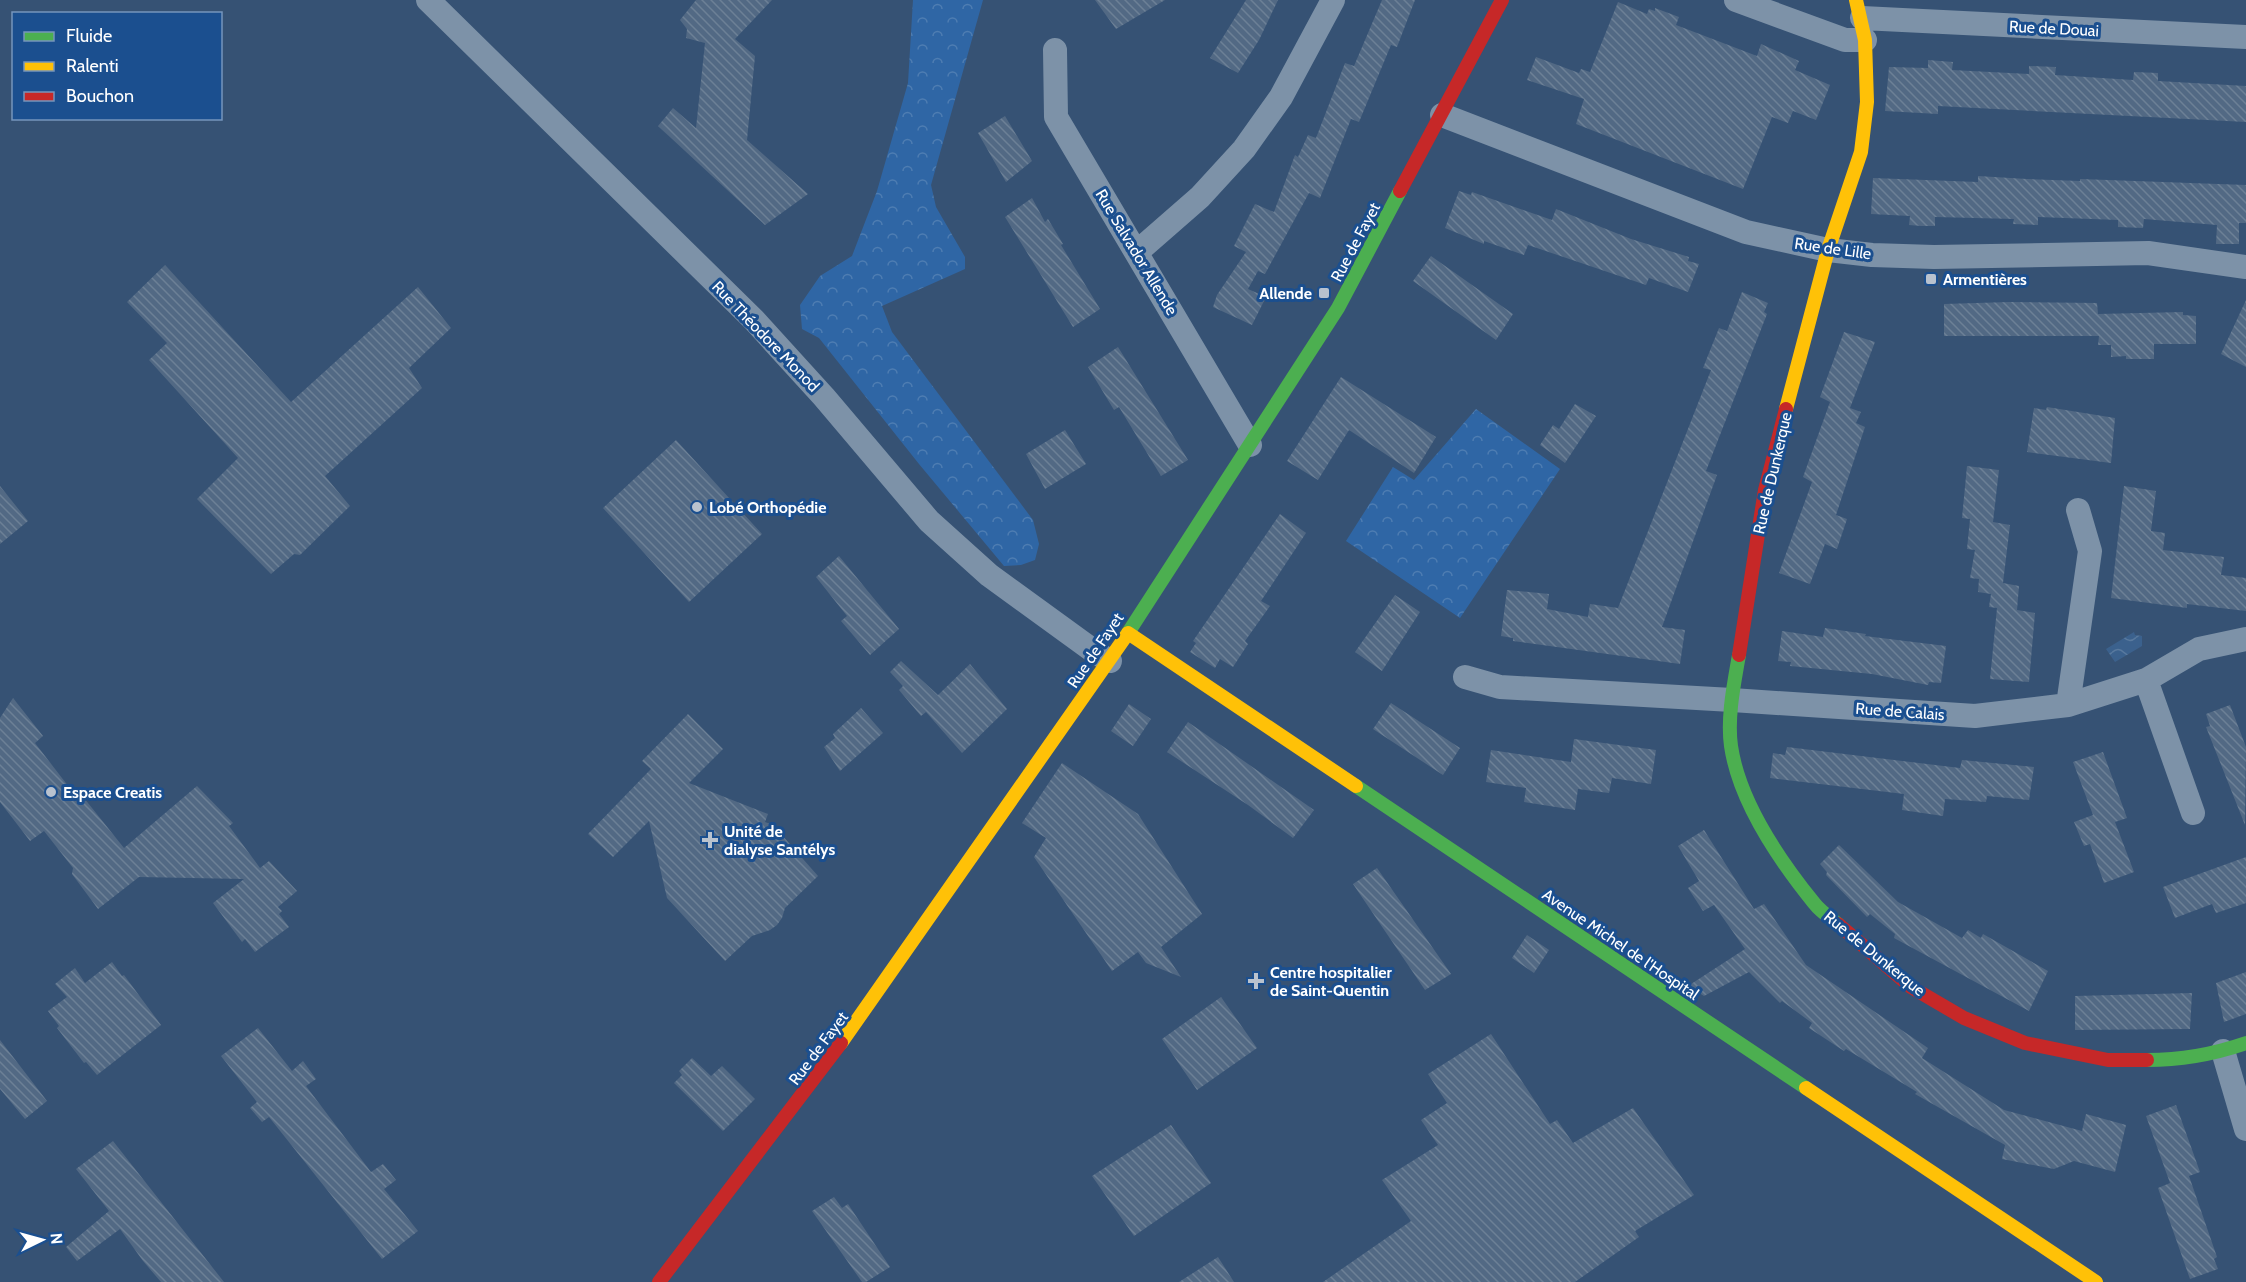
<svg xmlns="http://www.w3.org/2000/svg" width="2246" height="1282" font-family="Cabin,sans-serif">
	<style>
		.forest { fill: url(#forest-crowns) }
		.water { fill: url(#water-waves) }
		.building { fill: url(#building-back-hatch) }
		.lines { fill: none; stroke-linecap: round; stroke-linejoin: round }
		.street { stroke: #7d92a8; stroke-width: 24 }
		.fast { stroke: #4caf50; stroke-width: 14 }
		.slow { stroke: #ffc107; stroke-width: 14 }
		.jam { stroke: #c62828; stroke-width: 14 }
		.poi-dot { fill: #b9c2ce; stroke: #1b4f8f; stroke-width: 2 }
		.labels { text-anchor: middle; stroke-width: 6; stroke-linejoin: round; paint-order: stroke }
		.street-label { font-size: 16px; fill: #fff; stroke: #1b4f8f }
		.poi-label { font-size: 16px; font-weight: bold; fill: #fff; stroke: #1b4f8f; text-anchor: start }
	</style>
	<defs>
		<pattern id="forest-crowns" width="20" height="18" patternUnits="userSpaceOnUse" patternTransform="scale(1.5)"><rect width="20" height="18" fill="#2f66a5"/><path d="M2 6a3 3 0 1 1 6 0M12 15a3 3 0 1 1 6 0" fill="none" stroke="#4e7db2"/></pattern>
		<pattern id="water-waves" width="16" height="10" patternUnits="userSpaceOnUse" patternTransform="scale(1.5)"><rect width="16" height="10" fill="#3b618d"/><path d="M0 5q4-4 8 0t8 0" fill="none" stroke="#58799e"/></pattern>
		<pattern id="building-back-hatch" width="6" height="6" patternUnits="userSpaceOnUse" patternTransform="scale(1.5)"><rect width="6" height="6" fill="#526984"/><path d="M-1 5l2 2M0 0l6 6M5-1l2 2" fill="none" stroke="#6c8096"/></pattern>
	</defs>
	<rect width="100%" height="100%" fill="#365274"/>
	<path class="forest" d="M913,0H983L931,185L936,207L965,257V269L882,306L892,332L1033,520L1039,544L1035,560L1021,565L1004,566L919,464L819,338L802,329L800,305L820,276L852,256L877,191L908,83Z
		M1476,409L1560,469L1460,618L1346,541L1393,467L1414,480Z"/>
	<path class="water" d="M2134,632L2135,635L2142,636V646L2115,662L2106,649Z"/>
	<path class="building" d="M696,0H772L735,39L755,56L747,140L808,194L765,225L658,126L673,108L696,128L705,43L686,38L687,29L680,20Z
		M1095,0H1165L1116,29Z
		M1246,0H1278L1259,40L1238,73L1210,58Z
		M1382,0H1415L1397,47L1391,45L1359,122L1351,119L1320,198L1309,193L1265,274L1258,271L1248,289L1266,297L1252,325L1213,307L1217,295L1246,252L1234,246L1255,204L1274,212L1295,155L1298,157L1308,135L1316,138L1345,63L1354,66Z
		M1618,2L1647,14L1649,9L1655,11V8L1679,17L1676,25L1757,56L1761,44L1799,61L1795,70L1830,85L1816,120L1793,111L1788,123L1772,117L1743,189L1576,124L1584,99L1527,80L1536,57L1579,73L1581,69L1590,72Z
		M1928,60L1953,62L1952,70L2029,74V66L2056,67L2055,75L2133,80L2134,72L2158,73V81L2246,86V122L1938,106V114L1885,111L1889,67L1928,68Z
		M1005,116L1032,161L1006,182L978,133Z
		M1978,176L2027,179L2080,181V179L2246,185V223H2239V244H2216L2217,225L2144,219L2143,228L2118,227V220L2038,217V225L2013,224L2014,219L1935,217V226H1921L1909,225L1910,216L1871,214L1873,178L1978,182Z
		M1459,191L1471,195L1472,192L1552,220L1556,209L1631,239L1689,257L1688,261L1699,264L1688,292L1649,278L1646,285L1528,245L1524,255L1484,241V244L1445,228Z
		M1032,198L1045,222L1048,219L1063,244L1061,245L1100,309L1073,327L1005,217Z
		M1431,256L1513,314L1496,340L1413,281Z
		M165,265L291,402L418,287L451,328L409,368L422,388L325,476L350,506L300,555L294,554L271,574L197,499L238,458L149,360L167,343L127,302Z
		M1742,292L1768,303L1764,312L1767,314L1706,471L1717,475L1662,627L1685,630L1680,664L1513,641V638L1501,636L1507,590L1549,594L1547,609L1588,617L1590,604L1618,608L1711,370L1703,368L1719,328L1727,331Z
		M2246,300V367L2221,354Z
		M2009,302L2097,303L2098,314L2183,312V315L2196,316V344H2154V359H2126V356L2111,357V345H2098L2099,336H1944V304Z
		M1844,332L1875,342L1850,408L1861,412L1856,423L1865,427L1836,515L1847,519L1837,549L1825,544L1810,584L1779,573L1812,482L1803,477L1830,402L1820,397Z
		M1118,347L1188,460L1161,476L1119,407L1114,410L1088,367Z
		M1341,377L1436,437L1414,473L1349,430L1318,480L1287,461Z
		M1575,404L1596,416L1565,463L1540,445L1553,425L1559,429Z
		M2047,407L2115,418L2111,463L2027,452L2034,408L2046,410Z
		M1065,430L1086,464L1045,489L1026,454Z
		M676,440L762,534L689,602L603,508Z
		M1967,466L1999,470L1993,522L2010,525L2003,583L2019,586L2017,610L2035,613L2029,682L1990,679L1997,608L1989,607L1991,594L1978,592L1979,579L1970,578L1975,550L1967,549L1970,519L1962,518Z
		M0,486L28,521L0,544Z
		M2124,486L2156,491L2151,531L2165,533L2163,550L2224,557L2221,575L2246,578V611L2187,604V608L2111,598Z
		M1280,514L1306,533L1261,601L1270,606L1245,641L1248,644L1233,667L1220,659L1215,668L1190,652L1196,643L1193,641Z
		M839,556L899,629L870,655L841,621L847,616L816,577Z
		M1395,595L1420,612L1382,671L1355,652Z
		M1825,628L1866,634L1865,636L1946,646L1941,683L1929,682L1928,685L1872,674L1790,666L1791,662L1778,661L1782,631L1823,637Z
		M901,661L938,695L970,664L1007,709L962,753L926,712L921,716L899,690L903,686L890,672Z
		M13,698L43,736L35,743L72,791L76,788L124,848L197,786L233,823L229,826L260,868L269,861L297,891L278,907L282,911L279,914L289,927L255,952L245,939L242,942L213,903L244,879L139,877L98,909L72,874L73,868L44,831L30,841L0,802V718Z
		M1391,703L1460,748L1443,775L1373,729Z
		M1129,704L1151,719L1133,746L1111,731Z
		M2230,705L2246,747L2245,825L2206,727L2210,726L2206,714Z
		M861,708L883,733L840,771L824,747L835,738L833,734Z
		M688,714L723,749L689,783L768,814L765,822L773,825L818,876L785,908L782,918L777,925L770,930L752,936L725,961L667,898L649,821L613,857L588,834L651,769L642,761Z
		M1188,722L1314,810L1293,838L1248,805L1167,752Z
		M1574,739L1656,750L1651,784L1612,778L1609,793L1578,789L1575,810L1524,802L1526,788L1486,782L1491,750L1571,762Z
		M1787,747L1960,768L1962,760L2034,767L2029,800L1987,796L1986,802L1945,799L1943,816L1902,810L1904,794L1770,778L1773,753L1785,755Z
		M2103,752L2127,818L2115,822L2134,872L2104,883L2090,844L2084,846L2074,822L2093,815L2073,762Z
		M1062,763L1138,814L1202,914L1161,947L1181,977L1146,963L1138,952L1112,971L1034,857L1046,838L1022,823Z
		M1704,830L1754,909L1764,904L1806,965L1928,1048L1922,1058L2004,1110L2082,1131L2086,1114L2126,1125L2115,1172L2074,1161L2054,1169L2002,1159L2005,1145L1915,1094L1917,1092L1846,1049L1844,1051L1809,1028L1812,1023L1782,1001L1780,1003L1749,972L1704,996L1688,986L1745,949L1714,905L1703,911L1688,888L1699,881L1678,846Z
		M1839,845L1898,902L1962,938L1968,930L1981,938L1983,934L2048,971L2029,1011L1894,938L1895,934L1870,914L1867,917L1826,875L1827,872L1820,864Z
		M2246,857V903L2216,913L2212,904L2175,918L2163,887Z
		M1377,868L1451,974L1425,990L1353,884Z
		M1527,935L1549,950L1534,973L1512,958Z
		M112,962L122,976L124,975L161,1025L97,1075L86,1062L84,1063L57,1028L59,1026L48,1011L67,997L55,984L75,968L85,983Z
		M2246,972V1014L2224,1022L2216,983Z
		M2192,993L2190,1029L2075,1030V996Z
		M1221,997L1257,1048L1197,1090L1162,1039Z
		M258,1028L292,1071L303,1061L316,1079L306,1086L371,1172L383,1164L396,1180L384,1189L418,1231L382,1259L269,1117L262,1122L250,1108L257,1102L221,1056Z
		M1491,1034L1550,1124L1557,1120L1573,1143L1633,1108L1694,1195L1635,1231L1639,1237L1575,1282H1323L1411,1221L1382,1180L1438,1145L1421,1120L1447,1103L1428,1074Z
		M0,1040L47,1101L25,1119L0,1089Z
		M692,1058L711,1076L722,1066L755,1099L723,1131L674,1083L682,1075L679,1071Z
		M2176,1105L2200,1172L2189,1176L2217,1257L2214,1259L2218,1269L2190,1279L2158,1188L2170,1183L2146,1116Z
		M1171,1125L1211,1183L1134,1236L1092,1176Z
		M113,1141L224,1282H161L143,1261L120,1229L77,1261L66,1247L109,1211L76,1169Z
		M834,1197L842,1208L848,1204L890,1267L866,1282H862L812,1211Z
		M1218,1257L1234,1282H1179Z"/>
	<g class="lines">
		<path class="street" d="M428,0L754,320L824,397L929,521L989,575L1095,652L1110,661
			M1736,0L1845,40H1865
			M1862,18L2246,37
			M1055,50L1056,117L1250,445
			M1442,115L1746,232L1828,250L1872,255L1934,257L2148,253L2246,267
			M1137,252L1200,197L1244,149L1281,97L1333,0
			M1465,677L1500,687L1732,700L1975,716L2068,705L2146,680L2199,649L2246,639
			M2146,680L2193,813
			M2068,705L2090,551L2078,510
			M2223,1051L2246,1129"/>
		<path class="fast" d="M1126,636L1338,308L1400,191
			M1739,655C1734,684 1727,717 1731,746C1739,801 1780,861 1814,903C1820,911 1830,918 1838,924
			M1356,786L1806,1088
			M2147,1060C2181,1060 2214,1054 2246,1043"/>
		<path class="slow" d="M1786,409L1828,250L1861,152L1867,102L1865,40L1856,0
			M1128,633L1356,786
			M841,1043L1126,636
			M1806,1088L2096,1282"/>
		<path class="jam" d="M1400,191L1502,0
			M1739,655L1765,490L1786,409
			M1838,924L1911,987L1964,1018L2025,1043L2108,1060H2147
			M659,1282L841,1043"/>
	</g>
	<g class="poi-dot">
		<rect x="1925" y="273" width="12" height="12" rx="3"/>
		<rect x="1318" y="287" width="12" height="12" rx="3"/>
		<circle cx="697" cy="507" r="6"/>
		<circle cx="51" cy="792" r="6"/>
		<path d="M707 831h6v6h6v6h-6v6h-6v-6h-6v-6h6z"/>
		<path d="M1253 972h6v6h6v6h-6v6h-6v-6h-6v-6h6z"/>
	</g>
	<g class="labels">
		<g class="street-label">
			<text transform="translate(2054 28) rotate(3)" y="6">Rue de Douai</text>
			<text transform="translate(1355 242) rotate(-62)" y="6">Rue de Fayet</text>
			<text transform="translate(1833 248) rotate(8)" y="6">Rue de Lille</text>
			<text transform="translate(1137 252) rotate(59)" y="6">Rue Salvador Allende</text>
			<text transform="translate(766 336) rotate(46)" y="6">Rue Théodore Monod</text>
			<text transform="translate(1772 473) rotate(-77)" y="6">Rue de Dunkerque</text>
			<text transform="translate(1095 650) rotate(-56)" y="6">Rue de Fayet</text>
			<text transform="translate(1900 711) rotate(4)" y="6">Rue de Calais</text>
			<text transform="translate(1621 944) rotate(34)" y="6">Avenue Michel de l'Hospital</text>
			<text transform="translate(1875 953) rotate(39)" y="6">Rue de Dunkerque</text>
			<text transform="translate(818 1048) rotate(-53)" y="6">Rue de Fayet</text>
		</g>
		<g class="poi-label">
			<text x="1943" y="285">Armentières</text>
			<text x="1312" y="299" text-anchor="end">Allende</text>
			<text x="709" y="513">Lobé Orthopédie</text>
			<text x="63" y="798">Espace Creatis</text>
			<text x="724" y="837">Unité de<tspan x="724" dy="18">dialyse Santélys</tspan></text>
			<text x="1270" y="978">Centre hospitalier<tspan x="1270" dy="18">de Saint-Quentin</tspan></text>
		</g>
	</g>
	<rect x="12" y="12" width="210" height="108" fill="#1b4f8f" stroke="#7695bc" stroke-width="1.5"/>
	<rect x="24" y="32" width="30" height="9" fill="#4caf50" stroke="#7695bc" stroke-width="1.5"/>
	<text x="66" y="42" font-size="18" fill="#ffffff">Fluide</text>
	<rect x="24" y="62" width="30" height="9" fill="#ffc107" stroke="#7695bc" stroke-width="1.5"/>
	<text x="66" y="72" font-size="18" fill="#ffffff">Ralenti</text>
	<rect x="24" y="92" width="30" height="9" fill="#c62828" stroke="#7695bc" stroke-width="1.5"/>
	<text x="66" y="102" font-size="18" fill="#ffffff">Bouchon</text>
	<g transform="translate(42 1240) rotate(85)" stroke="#1b4f8f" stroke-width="4.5" paint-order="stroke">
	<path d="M0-4.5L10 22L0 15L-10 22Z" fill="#ffffff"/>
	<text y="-9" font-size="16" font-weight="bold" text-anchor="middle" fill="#ffffff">N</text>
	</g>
</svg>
